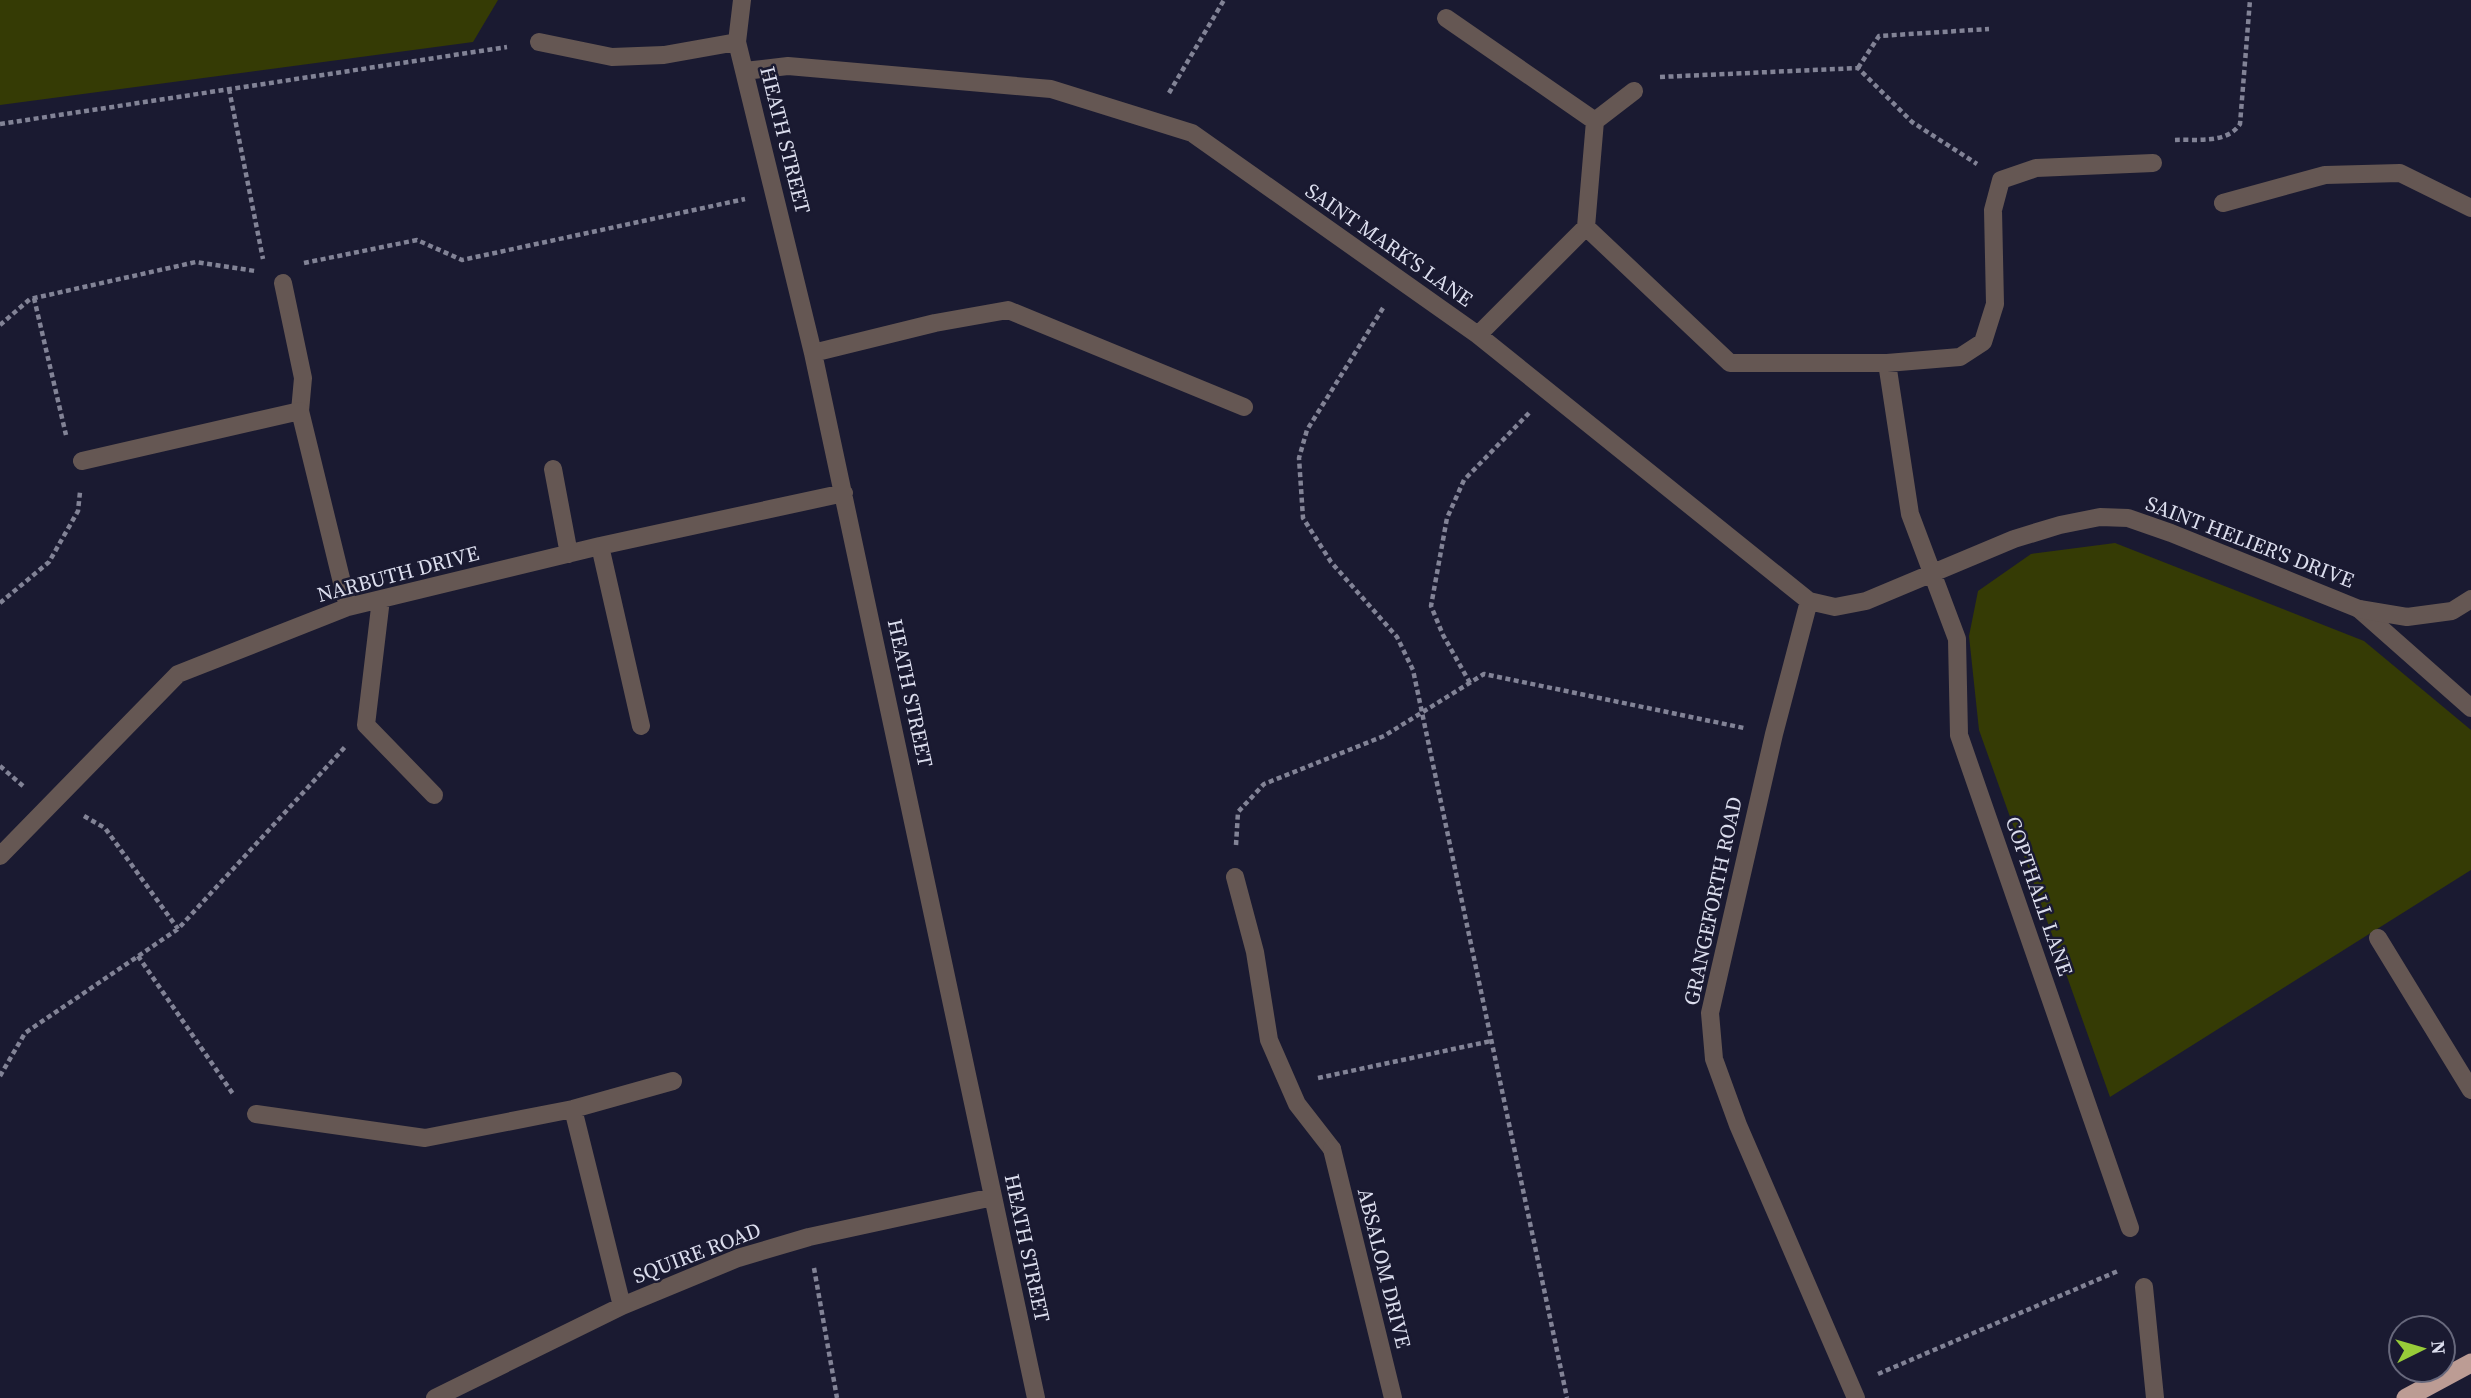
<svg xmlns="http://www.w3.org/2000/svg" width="2471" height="1398" font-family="'Source Serif 4',serif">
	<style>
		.green { fill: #353b05 }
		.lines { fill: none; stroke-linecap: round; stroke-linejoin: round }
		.path { stroke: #828396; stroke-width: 4.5; stroke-dasharray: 5 3.5; stroke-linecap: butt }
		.service { stroke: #655753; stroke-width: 18 }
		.minor { stroke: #655753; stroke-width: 18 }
		.trunk { stroke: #bc9c94; stroke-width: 19 }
		.labels { text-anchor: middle; stroke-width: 5; stroke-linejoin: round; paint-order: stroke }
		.street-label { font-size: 21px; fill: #dbdded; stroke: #1a1a31 }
	</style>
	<rect width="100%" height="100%" fill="#1a1a31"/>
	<path class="green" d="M0,0H498L473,42L0,105Z
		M2115,543L2364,641L2471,730V870L2110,1097L1979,730L1969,636L1978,591L2031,554Z"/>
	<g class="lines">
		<path class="path" d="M1858,68L1879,36L1989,29
			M1660,77L1858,68L1912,122L1977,164
			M229,89L263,259
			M1169,93L1224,0
			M0,124L507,47
			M2175,140C2197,139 2227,144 2240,124L2250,0
			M304,263L417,240L462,260L745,199
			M34,298L66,435
			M1383,308L1307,430L1299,458L1303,518L1331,562L1397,637L1413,670L1567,1398
			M0,325L30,299L196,262L255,271
			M0,603L49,562L78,511L80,492
			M1470,683L1443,635L1431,606L1447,518L1464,480L1529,413
			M0,766L23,786
			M84,816L105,828L178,929
			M1236,845L1238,812L1264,784L1384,736L1484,674L1744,728
			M138,956L233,1094
			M0,1076L25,1033L178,929L345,747
			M1318,1078L1491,1041
			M814,1268L837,1398
			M1878,1374L2118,1271"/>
		<path class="service" d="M283,283L303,378L300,411
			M2359,609L2471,708
			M1235,877L1255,952L1269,1040L1297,1104L1332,1149"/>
		<path class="minor" d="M742,0L737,42L813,353L1036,1398
			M1446,18L1595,121L1586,227L1730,363H1887L1960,357L1983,342L1995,304L1993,210L2001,180L2036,168L2153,163
			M539,42L612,57L664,55L737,42
			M745,71L788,66L1051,89L1192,133L1478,335L1809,601L1835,607L1866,601L2014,539L2060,525L2100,517L2128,518L2171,533L2359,609L2407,617L2452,611L2471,599
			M1595,121L1634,91
			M2223,203L2325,175L2400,173L2471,208
			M1478,335L1586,227
			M813,353L935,323L1008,310L1244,407
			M1887,363L1910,514L1957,639L1959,735L2130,1228
			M82,461L300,411L348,607
			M553,469L569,554
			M600,546L641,726
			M381,599L366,725L434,795
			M1809,601L1774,734L1710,1013L1714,1059L1738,1125L1856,1398
			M0,856L178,674L348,607L600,546L844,493
			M2378,938L2471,1090
			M573,1109L622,1306
			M256,1114L425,1138L573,1109L673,1081
			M1332,1149L1393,1398
			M2144,1287L2155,1398
			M435,1398L622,1306L738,1258L809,1237L993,1197"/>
		<path class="trunk" d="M2406,1398L2471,1363"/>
	</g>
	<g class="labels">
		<g class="street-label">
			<text transform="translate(785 140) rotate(76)" y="7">HEATH STREET</text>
			<text transform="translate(1389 245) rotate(35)" y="7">SAINT MARK'S LANE</text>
			<text transform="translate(2250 542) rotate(21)" y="7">SAINT HELIER'S DRIVE</text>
			<text transform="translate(398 574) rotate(-15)" y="7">NARBUTH DRIVE</text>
			<text transform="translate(910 693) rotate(78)" y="7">HEATH STREET</text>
			<text transform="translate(2039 896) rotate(71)" y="7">COPTHALL LANE</text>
			<text transform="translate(1713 901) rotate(-78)" y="7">GRANGEFORTH ROAD</text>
			<text transform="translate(1027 1248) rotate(78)" y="7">HEATH STREET</text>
			<text transform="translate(697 1253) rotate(-21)" y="7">SQUIRE ROAD</text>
			<text transform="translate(1384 1268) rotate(76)" y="7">ABSALOM DRIVE</text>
		</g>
	</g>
	<g transform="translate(2422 1349) rotate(85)"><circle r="33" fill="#1a1a31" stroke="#67687c" stroke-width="2"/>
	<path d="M0-5L12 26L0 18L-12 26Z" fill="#97cc39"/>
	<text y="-10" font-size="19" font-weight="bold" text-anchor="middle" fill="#dbdded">N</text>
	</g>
</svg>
